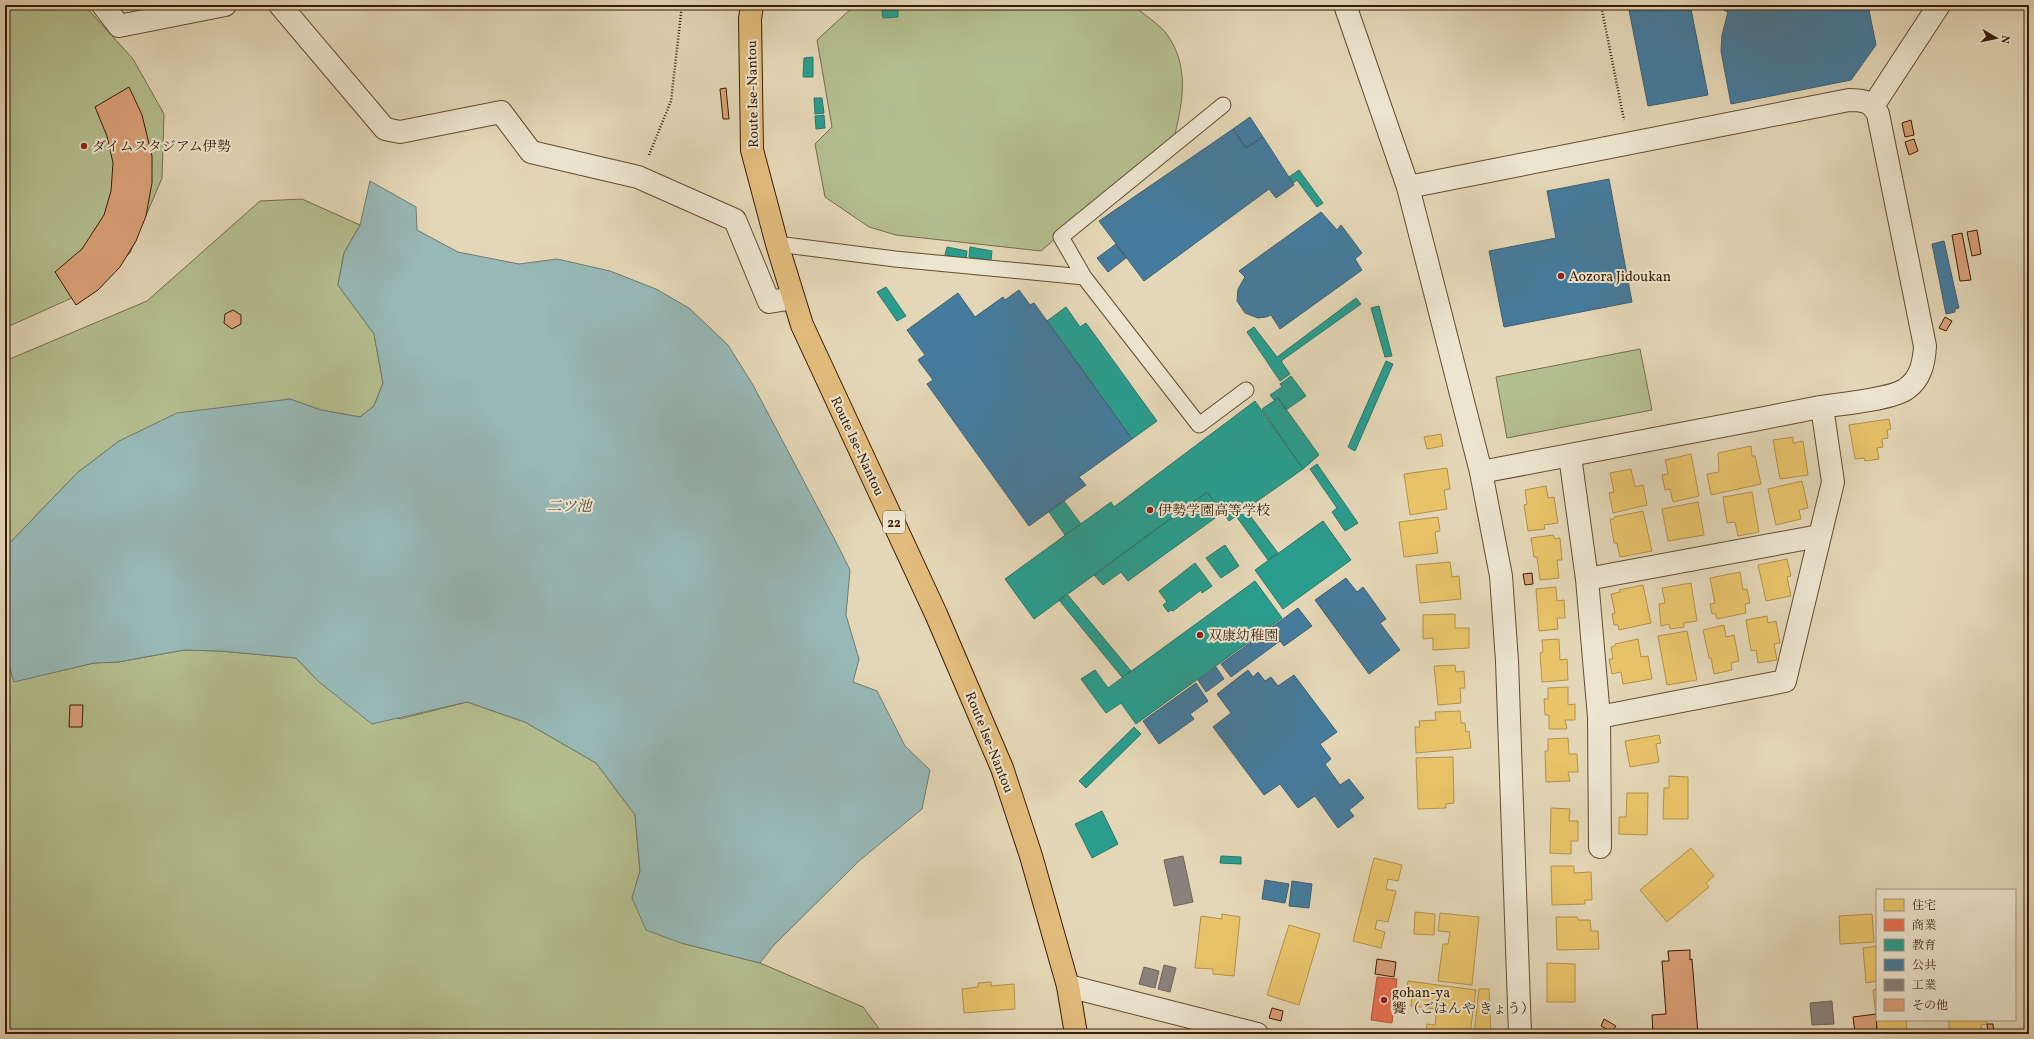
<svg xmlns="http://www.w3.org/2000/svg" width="2034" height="1039" font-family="Vollkorn,'Noto Serif JP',serif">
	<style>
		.green { fill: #b4be8f; stroke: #766d4a }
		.water { fill: #97b8b6; stroke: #717a6f }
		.homes { fill: #e9c46a; stroke: #b4924c }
		.shops { fill: #e76f51; stroke: #b3563a }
		.schools { fill: #2a9d8f; stroke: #2e7666 }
		.public { fill: #457b9d; stroke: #415e6f }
		.industry { fill: #8a817c; stroke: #726358 }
		.building { fill: #dba179; stroke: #391c05 }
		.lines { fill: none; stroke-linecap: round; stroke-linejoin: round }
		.service-casing { stroke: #644b32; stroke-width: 17 }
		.minor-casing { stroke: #644b32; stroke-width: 24 }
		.tertiary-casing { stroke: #644b32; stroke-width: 24 }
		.primary-casing { stroke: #391c05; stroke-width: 24 }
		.path { stroke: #391c05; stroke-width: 2.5; stroke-dasharray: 1 2; stroke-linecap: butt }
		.service { stroke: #ede5d0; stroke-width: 15 }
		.minor { stroke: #ede5d0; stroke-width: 22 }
		.tertiary { stroke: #ede5d0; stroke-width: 22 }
		.primary { stroke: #e2bc7c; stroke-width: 22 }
		.poi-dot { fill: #8f2418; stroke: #ede5d0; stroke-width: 1.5 }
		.labels { text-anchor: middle; stroke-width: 4; stroke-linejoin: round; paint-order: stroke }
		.shield { fill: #ede5d0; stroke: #6f5842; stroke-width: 1 }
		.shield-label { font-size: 13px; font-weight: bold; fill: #391c05 }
		.street-label { font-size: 14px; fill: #391c05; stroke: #ede5d0 }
		.poi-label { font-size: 14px; fill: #391c05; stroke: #ede5d0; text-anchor: start }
		.water-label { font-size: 15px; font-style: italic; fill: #554b3a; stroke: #ede5d0 }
	</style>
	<rect width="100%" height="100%" fill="#e4d7b7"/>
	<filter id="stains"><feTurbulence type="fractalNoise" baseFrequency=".005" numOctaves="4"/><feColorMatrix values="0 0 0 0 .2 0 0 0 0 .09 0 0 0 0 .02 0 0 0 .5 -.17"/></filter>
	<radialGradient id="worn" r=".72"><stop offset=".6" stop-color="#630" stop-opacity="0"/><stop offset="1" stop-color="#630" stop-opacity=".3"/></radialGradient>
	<path class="green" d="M5,5H84L133,59L164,114L162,178L130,253L76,296L5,328Z
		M855,5H1133C1143,14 1161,25 1168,36C1189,67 1183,100 1175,134L1041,251L896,235L869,227L825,197L815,144L832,127L817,40Z
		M302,199L360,225L344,253L338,285L374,334L383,383L374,406L360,417L321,410L289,399L119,441L77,473L5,548V361L147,301L260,201Z
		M1640,349L1652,410L1507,438L1496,377Z
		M184,650L220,651L296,658L319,682L400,719L467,702L525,722L596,763L635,815L640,871L632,898L681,943L760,963L863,1007L883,1034H5V652L14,681L94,663L118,662Z"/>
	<path class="water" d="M370,181L416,207L417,230L458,252L519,264L557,259L610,271L656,289L689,308L728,345L753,385L837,544L850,570L846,615L859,659L853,682L877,691L905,746L930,770L922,809L859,861L774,945L760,963L681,943L646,930L632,898L640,871L635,815L596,763L525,722L467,702L372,724L319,682L296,658L220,651L184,650L118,662L94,663L14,682L5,652V548L77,473L119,441L177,413L290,399L321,410L360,417L374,406L383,383L374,334L338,285L344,253L360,225Z"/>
	<path class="homes" d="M1889,419L1891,429L1887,430L1888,438L1882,439L1883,447L1877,448L1879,459L1865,461L1864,458L1855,459L1849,425Z
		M1441,434L1443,446L1427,449L1424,437Z
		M1793,437V443L1803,441L1808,475L1780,479L1773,440Z
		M1751,446L1752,456H1755L1761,484L1711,495L1707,474L1719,472L1718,453Z
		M1691,454L1699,496L1673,502L1670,489L1665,490L1662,475L1668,474L1665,460Z
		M1447,468L1450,489L1444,490L1447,509L1410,515L1404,474Z
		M1631,469L1635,487L1643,485L1647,505L1613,513L1609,493L1614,492L1610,473Z
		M1802,481L1808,508L1799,510L1801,519L1776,525L1768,489Z
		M1546,486L1548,498L1554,497L1558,523L1544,525L1545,529L1528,531L1524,505L1527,504L1525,490Z
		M1752,492L1759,532L1738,536L1735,522L1727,523L1723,497Z
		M1698,502L1704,535L1668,541L1662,509Z
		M1643,511L1652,551L1620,557L1617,543H1614L1610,519H1614V517Z
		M1438,517L1440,531L1435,532L1438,553L1404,557L1399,522Z
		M1553,535L1555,539L1560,538L1562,560H1557L1559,578L1540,580L1537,557H1534L1531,538Z
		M1787,559L1791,576L1787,577L1791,596L1766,601L1758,565Z
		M1450,562L1452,577L1459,576L1461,599L1420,603L1416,565Z
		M1740,572L1743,590L1747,589L1750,603L1745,604L1746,613L1717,619L1715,613L1712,614L1710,604L1715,603L1710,578Z
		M1691,583L1697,621L1684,623V627L1670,629L1669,624L1661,626L1659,604L1665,603L1662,588Z
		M1643,585L1651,623L1619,630L1618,625H1614L1612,614L1615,613L1611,594L1620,592L1619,590Z
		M1556,587L1557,601L1564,600L1565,618H1557L1558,629L1539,631L1536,589Z
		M1455,614V628H1469V648L1433,650V638L1423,639V615Z
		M1767,616L1768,623L1776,621L1780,643L1774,644L1777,660L1758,663L1756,650L1751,651L1746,620Z
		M1724,625L1726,637L1734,635L1739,661L1731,663L1732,670L1714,674L1711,658H1709L1703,630Z
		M1687,631L1697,680L1667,685L1658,636Z
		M1559,639L1560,660L1567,659L1568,680L1542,682L1540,653L1543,652L1542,640Z
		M1638,639L1641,657L1648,656L1652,679L1623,684L1621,672L1612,674L1609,659H1613L1611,647L1615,646V644Z
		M1455,665L1456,672L1464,671L1465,688H1460L1461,703L1438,705L1434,666Z
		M1568,687V705L1575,704V720H1565L1567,729H1549V715H1545L1544,699H1548V688Z
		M1460,711L1461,723H1465L1466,732L1469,731L1471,748L1416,753L1415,727H1420L1419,721L1436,720L1435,712Z
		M1659,735L1661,743L1656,744L1659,762L1630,767L1625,741Z
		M1568,738L1569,754H1577L1578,772H1568L1570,781L1546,782L1545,751H1548V739Z
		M1453,757L1454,803L1446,804V808L1418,809L1416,758Z
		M1669,776L1688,777V819H1663L1664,788H1669Z
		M1627,793H1648L1647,835L1619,834V817H1626Z
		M1551,808L1570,809L1569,821H1578V841H1571V854L1550,853Z
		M1691,848L1714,876L1706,883L1709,887L1667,922L1640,890Z
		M1374,858L1402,865L1398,881L1388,879L1386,889L1396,891L1388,922L1377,920L1375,929L1385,932L1381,948L1353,941Z
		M1551,866H1574V873L1591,872L1592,900H1585V904L1552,905Z
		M1415,912L1435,914L1434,935L1414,934Z
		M1440,913L1479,917L1472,985L1438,981L1443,944H1448L1450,932L1438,931Z
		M1222,914L1240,917L1234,976L1213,974V969L1195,968L1201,916L1222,919Z
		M1872,914L1874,942L1840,944L1839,916Z
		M1556,917H1577L1578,920H1590L1591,931H1598L1599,949L1557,950Z
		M1289,925L1320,934L1299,1005L1267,995Z
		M1877,946V981L1866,983L1863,948Z
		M1547,963L1575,964V1002H1547Z
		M1408,981L1476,990L1470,1034H1417L1418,1030L1426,1031L1427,1024L1435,1025L1437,1009L1411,1006L1412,995H1406Z
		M991,982V986L1014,984L1015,1009L964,1013L962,989L978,987V983Z
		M1479,989H1489L1491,1034H1474Z
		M1877,989V1020H1906L1907,1032L1878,1034L1873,990Z
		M1949,1020H1986L1987,1024L1981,1025L1982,1034H1953L1952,1029H1949Z"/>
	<path class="shops" d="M1377,977L1397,979L1392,1023L1371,1020Z"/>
	<path class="schools" d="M898,8V17L883,18L882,10Z
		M813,57V77H803L804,58Z
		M814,98H822L824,113L815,114Z
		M824,115L825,128L816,129L815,116Z
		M1299,170L1323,203L1317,207L1297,180L1293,183L1289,177Z
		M947,247L967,251L966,259L945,255Z
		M970,247L992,251L991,260L969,257Z
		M886,287L906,316L897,321L877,292Z
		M1356,298L1361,304L1281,361L1290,374L1280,381L1247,332L1254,327L1277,357Z
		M1379,306L1392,356L1385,357L1371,308Z
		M1066,307L1080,327L1086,323L1157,421L1132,439L1047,321Z
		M1386,361L1393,364L1355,451L1348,447Z
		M1291,376L1306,396L1286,410L1278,398L1274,400L1270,395L1282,387L1280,384Z
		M1278,398L1319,455L1303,469L1262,409Z
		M1255,401L1303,469L1229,521L1207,492L1034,619L1005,579L1111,502L1114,507Z
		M1317,464L1358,523L1345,531L1332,512L1337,508L1310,469Z
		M1207,492L1222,513L1128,581L1121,572L1103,585L1094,575Z
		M1064,501L1081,524L1065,535L1049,512Z
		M1245,509L1278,553L1268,560L1236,516Z
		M1323,521L1351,560L1283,609L1255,570Z
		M1225,545L1239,566L1221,578L1206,558Z
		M1195,563L1212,586L1202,593L1201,590L1173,611L1171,610L1168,612L1163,605L1167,602L1159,591Z
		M1255,581L1282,618L1136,724L1121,703L1106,713L1081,679L1095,670L1108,688Z
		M1067,594L1131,671L1122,677L1059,600Z
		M1134,727L1141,734L1086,788L1079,781Z
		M1102,811L1118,844L1092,858L1075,824Z
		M1221,856L1241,857V864L1220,863Z"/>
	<path class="public" d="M1628,5H1868L1876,45L1851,80L1731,104L1721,51L1722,35L1728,12L1713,5L1691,9L1708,95L1648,106Z
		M1250,117L1263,137L1246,148L1233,129Z
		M1233,129L1246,148L1263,137L1294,185L1276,198L1269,189L1144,281L1099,221Z
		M1609,179L1632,302L1504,327L1489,251L1556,238L1547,191Z
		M1321,212L1337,230L1341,225L1362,253L1355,259L1362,270L1280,329L1271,315L1266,317L1258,318L1245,313L1237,301L1238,289L1245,277L1239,271Z
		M1944,241L1959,308L1955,309V312L1946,314L1932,244Z
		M1116,244L1126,258L1108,272L1097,258Z
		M1019,290L1030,305L1034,303L1132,439L1079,477L1086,485L1029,526L927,384L933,380L918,360L925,355L907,330L958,293L975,317L1003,297L1005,300Z
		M1346,578L1357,592L1363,587L1386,619L1380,623L1400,650L1369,674L1315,600Z
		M1298,608L1312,626L1284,646L1280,641L1231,677L1221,664Z
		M1216,667L1224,679L1206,692L1198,680Z
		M1248,670L1253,677L1258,672L1265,681L1271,677L1278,686L1294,675L1337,732L1320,744L1331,759L1325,764L1340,785L1349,779L1364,798L1349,810L1354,816L1338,828L1315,796L1298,808L1280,784L1264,795L1213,727L1231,713L1217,694Z
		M1196,683L1208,701L1190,714L1194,719L1159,744L1143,721Z
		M1265,880L1289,884L1285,903L1262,899Z
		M1292,881L1312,884L1309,908L1289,906Z"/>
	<path class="industry" d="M1183,856L1193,902L1174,906L1164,860Z
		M1164,965L1176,968L1170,992L1158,989Z
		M1144,967L1159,971L1155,988L1139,984Z
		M1832,1001L1834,1024L1812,1025L1810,1003Z
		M1834,1032L1835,1034H1798Z"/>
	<path class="building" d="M129,87L142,115L152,156V183L146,216L136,241L120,267L98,290L76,305L55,272L82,249L104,215L111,191L113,163L107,136L95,107Z
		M726,88L729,119H723L720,89Z
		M1911,120L1914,135L1905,137L1902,123Z
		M1914,139L1918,151L1909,155L1905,142Z
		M1977,230L1981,254L1972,256L1967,232Z
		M1962,233L1971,280L1960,281L1952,235Z
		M233,310L241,315V324L232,329L224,323L225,314Z
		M1945,317L1952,321L1946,331L1939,328Z
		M1532,573L1533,584L1525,585L1523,574Z
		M70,705H83L82,727H69Z
		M1690,950V960L1692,959L1698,1034H1653L1652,1015L1666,1014L1662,961H1669L1668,951Z
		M1377,959L1396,962L1394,977L1375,974Z
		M1272,1008L1283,1011L1281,1021L1269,1018Z
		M1876,1014L1877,1031L1855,1033L1853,1017Z
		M1604,1019L1616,1026L1612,1032L1601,1026Z
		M1987,1024H1993L1994,1034H1988Z"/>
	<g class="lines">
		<defs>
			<path id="service" d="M777,244L895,259L1084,277L1061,237L1223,105
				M1084,277L1199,425L1246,390"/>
			<path id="minor" d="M103,5L119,26L225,5
				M280,5L385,129L400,132L501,112L531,152L638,177L735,220L769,302L793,298
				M1873,106L1939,5
				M1408,187L1849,100C1863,100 1871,101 1878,114L1925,346C1924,362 1921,379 1906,389C1891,400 1836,404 1815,408C1704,430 1593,451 1481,472
				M1570,456L1587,579L1599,717L1785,681L1833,482L1822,407
				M1587,579L1819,536
				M1599,717L1600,847
				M1068,986L1257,1034"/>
			<path id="tertiary" d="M1345,5L1408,187L1481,472L1501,576L1507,661L1520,1034"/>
			<path id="primary" d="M752,5L750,19L752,150L777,244L802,325L936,614L1002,768L1031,856L1068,986L1076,1034"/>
		</defs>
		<use href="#service" class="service-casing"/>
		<use href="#minor" class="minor-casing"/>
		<use href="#tertiary" class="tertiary-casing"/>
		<use href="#primary" class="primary-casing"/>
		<path class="path" d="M1601,5L1624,120
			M649,155L671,101L682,5"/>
		<use href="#service" class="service"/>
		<use href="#minor" class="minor"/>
		<use href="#tertiary" class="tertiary"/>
		<use href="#primary" class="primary"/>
	</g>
	<g class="poi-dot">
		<circle cx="84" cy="146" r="4"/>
		<circle cx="1561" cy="276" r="4"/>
		<circle cx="1150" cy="510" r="4"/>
		<circle cx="1200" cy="635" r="4"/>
		<circle cx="1384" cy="1000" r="4"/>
	</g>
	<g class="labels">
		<rect class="shield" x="883" y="511" width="22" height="22" rx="3"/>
		<g class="shield-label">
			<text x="894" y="527">22</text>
		</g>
		<g class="street-label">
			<text transform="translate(752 94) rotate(-91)" y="5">Route Ise-Nantou</text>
			<text transform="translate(858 446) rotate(65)" y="5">Route Ise-Nantou</text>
			<text transform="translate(990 742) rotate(68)" y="5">Route Ise-Nantou</text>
		</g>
		<g class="poi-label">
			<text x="92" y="151">ダイムスタジアム伊勢</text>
			<text x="1569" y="281">Aozora Jidoukan</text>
			<text x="1158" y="515">伊勢学園高等学校</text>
			<text x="1208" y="640">双康幼稚園</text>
			<text x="1392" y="997">gohan-ya<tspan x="1392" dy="16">饗（ごはんや きょう）</tspan></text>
		</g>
		<g class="water-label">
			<text x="569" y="511">二ツ池</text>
		</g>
	</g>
	<rect width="2034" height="1039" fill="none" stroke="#e4d7b7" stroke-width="20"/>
	<rect x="6" y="6" width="2022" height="1027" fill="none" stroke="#391c05" stroke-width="2"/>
	<rect x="10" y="10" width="2014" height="1019" fill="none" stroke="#391c05"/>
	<rect x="1876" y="889" width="140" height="132" fill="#ede5d0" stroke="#a5957f"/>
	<rect x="1884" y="899" width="20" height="12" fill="#e9c46a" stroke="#a5957f"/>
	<text x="1912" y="909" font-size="12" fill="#391c05">住宅</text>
	<rect x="1884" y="919" width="20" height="12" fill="#e76f51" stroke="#a5957f"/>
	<text x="1912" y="929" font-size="12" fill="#391c05">商業</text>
	<rect x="1884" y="939" width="20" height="12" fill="#2a9d8f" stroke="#a5957f"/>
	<text x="1912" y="949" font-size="12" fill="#391c05">教育</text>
	<rect x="1884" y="959" width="20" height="12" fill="#457b9d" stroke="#a5957f"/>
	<text x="1912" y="969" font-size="12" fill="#391c05">公共</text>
	<rect x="1884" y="979" width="20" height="12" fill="#8a817c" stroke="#a5957f"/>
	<text x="1912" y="989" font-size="12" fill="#391c05">工業</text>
	<rect x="1884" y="999" width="20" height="12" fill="#dba179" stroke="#a5957f"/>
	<text x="1912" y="1009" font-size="12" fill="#391c05">その他</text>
	<g transform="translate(1996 38) rotate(99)" stroke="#ede5d0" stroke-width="3" paint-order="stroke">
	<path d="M0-3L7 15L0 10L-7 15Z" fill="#391c05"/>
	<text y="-6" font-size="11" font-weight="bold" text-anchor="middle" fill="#391c05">N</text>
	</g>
	<rect width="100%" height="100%" filter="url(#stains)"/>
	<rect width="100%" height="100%" fill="url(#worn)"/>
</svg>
